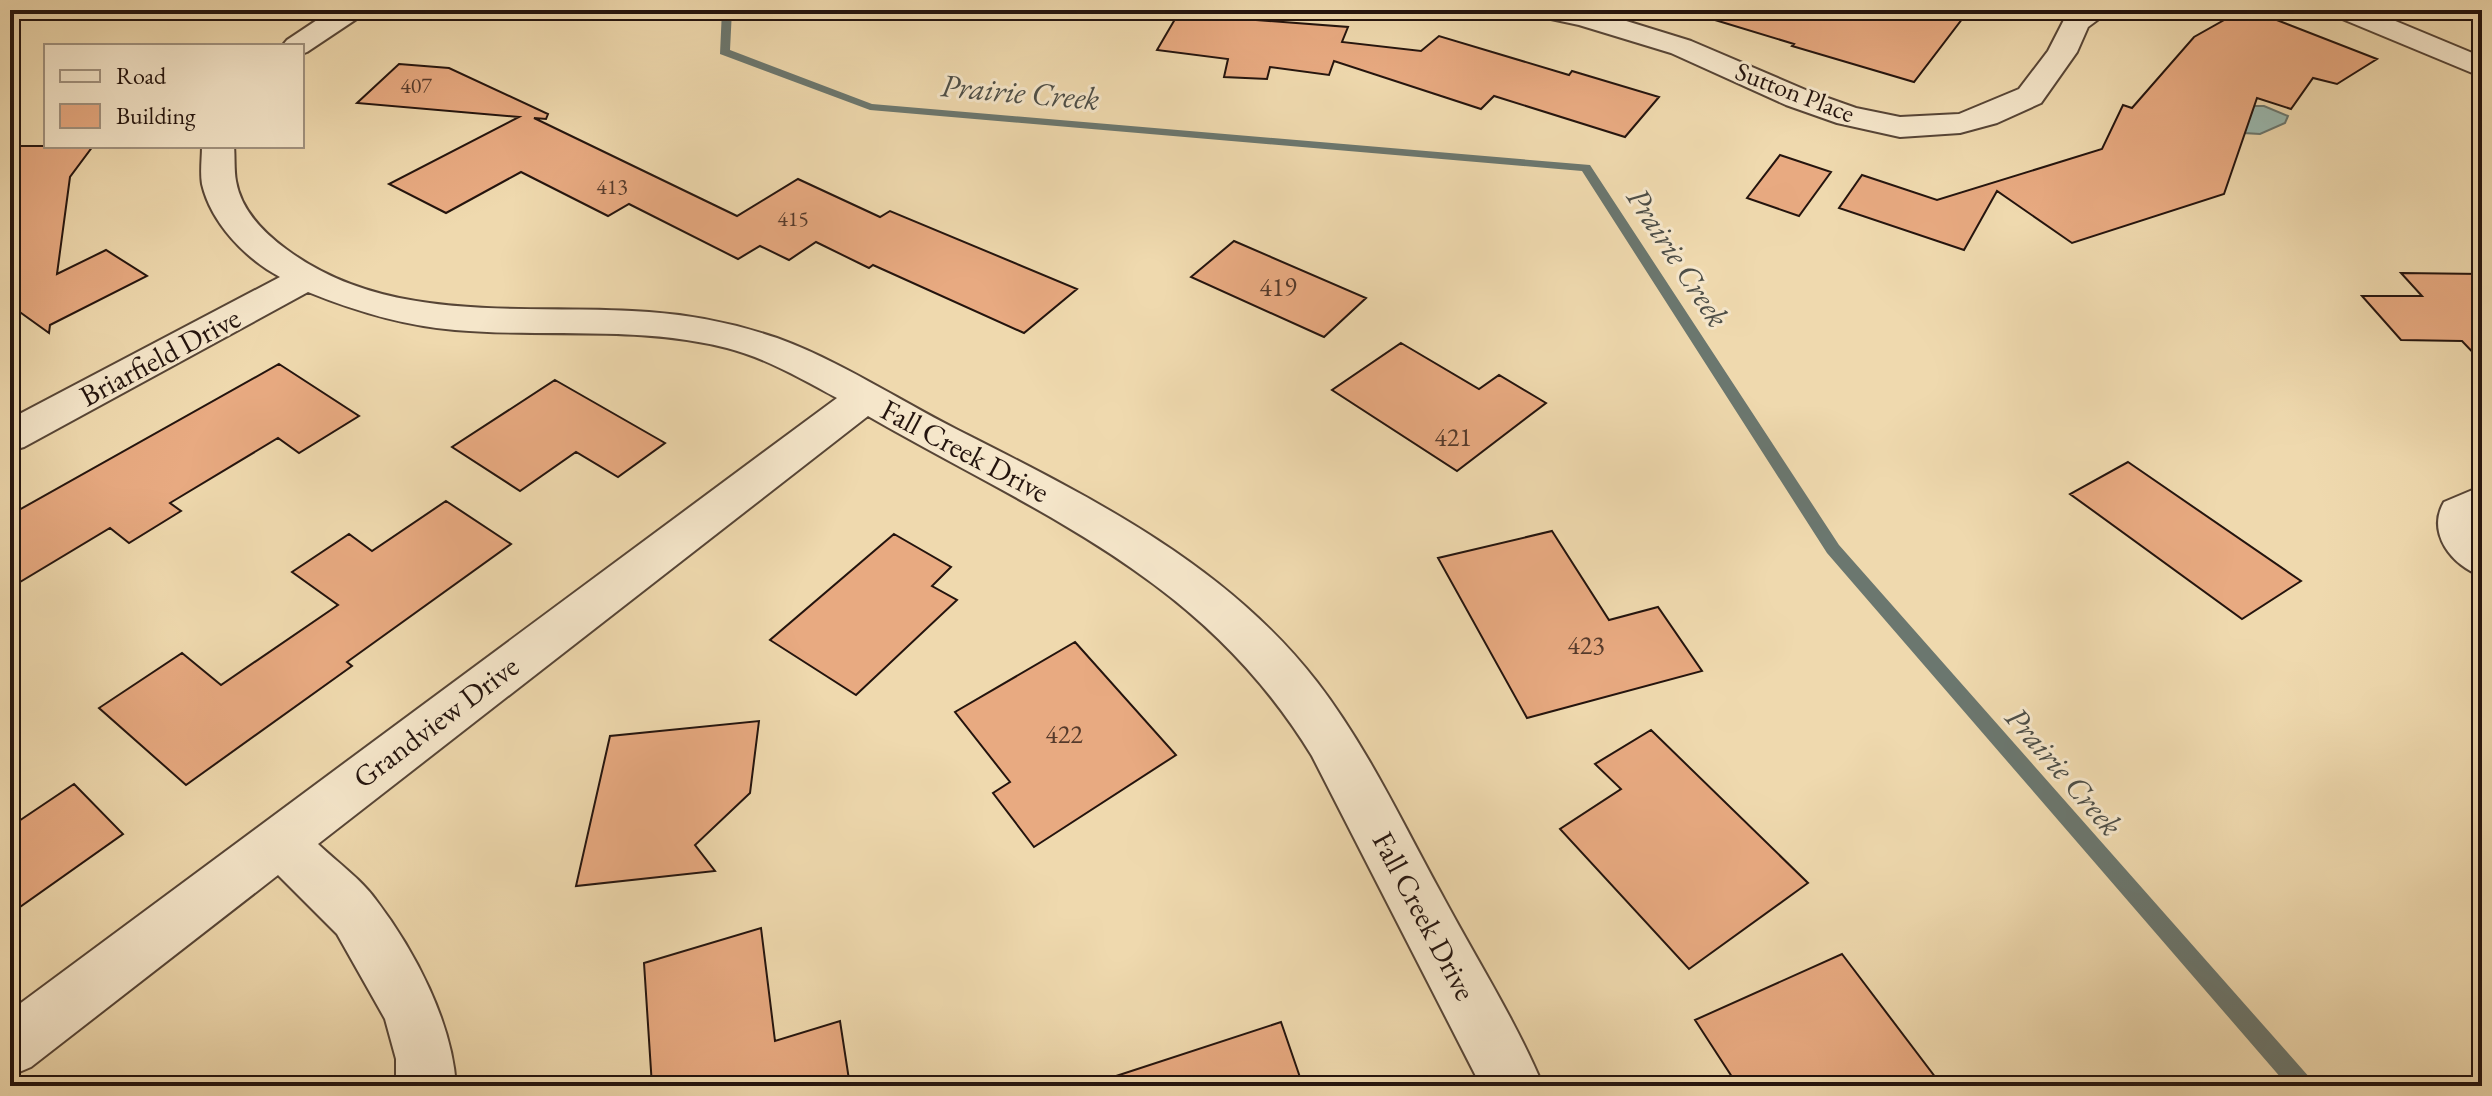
<svg xmlns="http://www.w3.org/2000/svg" width="2492" height="1096" font-family="'EB Garamond',serif">
	<style>
		.water { fill: #9ab9b0; stroke: #6b776f; stroke-width: 2 }
		.lines { fill: none; stroke-linecap: round; stroke-linejoin: round }
		.stream { fill: #6b776f; fill-rule: evenodd }
		.building { fill: #e8aa81; stroke: #24140e; stroke-width: 2 }
		.minor-casing { stroke: #574536; stroke-width: 4 }
		.minor { fill: #f5e6ca; fill-rule: evenodd }
		.labels { text-anchor: middle; stroke-width: 6; stroke-linejoin: round; paint-order: stroke }
		.far-number-label { font-size: 22px; fill: #553a2b }
		.far-street-label { font-size: 26px; fill: #24140e; stroke: #f5e6ca }
		.number-label { font-size: 26px; fill: #553a2b }
		.street-label { font-size: 30px; fill: #24140e; stroke: #f5e6ca }
		.water-label { font-size: 32px; font-style: italic; fill: #4d4e47; stroke: #f5e6ca }
	</style>
	<rect width="100%" height="100%" fill="#efd9ae"/>
	<filter id="stains"><feTurbulence type="fractalNoise" baseFrequency=".0025" numOctaves="4"/><feColorMatrix values="0 0 0 0 .2 0 0 0 0 .09 0 0 0 0 .02 0 0 0 .5 -.17"/></filter>
	<radialGradient id="worn" r=".72"><stop offset=".6" stop-color="#630" stop-opacity="0"/><stop offset="1" stop-color="#630" stop-opacity=".3"/></radialGradient>
	<path class="water" d="M2254,106H2264L2288,116L2285,123L2260,134L2244,133Z"/>
	<g class="lines">
		<path class="stream" d="M722,10H732L730,50L872,104L1590,165L1839,545L2310,1078L2313,1086H2288L1827,553L1582,171L870,110L720,54Z"/>
	</g>
	<path class="building" d="M1717,10H1969L1914,82L1792,46L1794,44L1715,20Z
		M2242,10H2251L2377,59L2337,84L2313,78L2291,109L2257,98L2224,194L2072,243L1997,191L1964,250L1839,208L1862,175L1937,200L2102,149L2123,105L2132,108L2194,37Z
		M1178,14L1348,27L1342,42L1421,51L1439,36L1569,75L1572,71L1659,97L1625,137L1494,96L1481,109L1334,61L1329,75L1270,67L1267,79L1224,77L1228,59L1157,50Z
		M399,64L449,68L548,114L546,119L534,118L737,216L798,179L880,217L890,211L1077,289L1024,333L873,265L869,268L816,242L789,260L760,246L738,259L629,204L608,216L521,172L446,213L389,184L519,117L357,103Z
		M10,146H93L70,177L57,274L106,250L147,276L50,325L49,333L10,305Z
		M1780,155L1831,172L1799,216L1747,198Z
		M1234,241L1366,298L1324,337L1191,277Z
		M2401,273L2482,274V362L2462,341L2401,340L2362,296H2422Z
		M1401,343L1479,389L1499,375L1546,403L1457,471L1332,390Z
		M279,364L359,416L299,453L278,438L170,503L181,511L129,543L110,528L10,588V515Z
		M555,380L665,443L618,477L576,452L520,491L452,447Z
		M2128,462L2301,581L2242,619L2070,494Z
		M446,501L511,544L347,662L352,666L186,785L99,708L182,653L221,685L338,605L292,572L349,534L372,551Z
		M1552,531L1609,620L1658,607L1702,671L1527,718L1438,558Z
		M894,534L951,567L932,586L957,600L856,695L770,640Z
		M1075,642L1176,755L1034,847L993,793L1010,782L955,712Z
		M759,721L750,793L695,845L715,871L576,886L610,736Z
		M1651,730L1808,883L1689,969L1560,829L1621,789L1595,764Z
		M74,784L123,834L10,914V827Z
		M761,928L775,1041L840,1021L850,1086H652L644,963Z
		M1842,954L1942,1086H1738L1695,1020Z
		M1281,1022L1303,1086H1111L1110,1078Z"/>
	<g class="lines">
		<defs>
			<path id="minor" d="M332,10H365L361,16L307,52L302,54V46H282L287,40Z
				M1533,10L1594,11L1691,41L1808,91L1856,108L1900,117L1959,114L2019,89L2048,51L2066,16L2076,10H2111L2088,27L2077,52L2041,103L1997,123L1960,133L1900,137L1837,123L1786,105L1671,53L1579,25L1537,16Z
				M2331,10H2369L2482,57V77L2335,16Z
				M202,146H234C235,157 234,170 236,181C241,210 263,232 286,249C390,327 528,303 649,312C693,315 736,324 777,338C840,361 897,399 956,429C1088,496 1225,563 1317,682C1367,747 1402,822 1441,893C1475,957 1515,1019 1543,1086H1481L1312,756C1203,577 1040,515 868,416L318,844C337,862 361,879 376,900C415,951 452,1022 456,1086H396V1059L385,1019L337,934L278,875L31,1067L10,1076V1011L837,398C802,379 766,358 727,348C638,325 545,338 455,330C404,326 355,311 308,292L24,447L10,451V419L280,277C246,259 211,223 202,184C200,172 202,158 202,146Z
				M2482,486V576C2452,566 2426,533 2444,502Z"/>
		</defs>
		<use href="#minor" class="minor-casing"/>
		<use href="#minor" class="minor"/>
	</g>
	<g class="labels">
		<g class="far-number-label">
			<text x="416" y="93">407</text>
			<text x="612" y="194">413</text>
			<text x="793" y="226">415</text>
		</g>
		<g class="far-street-label">
			<text transform="translate(1795 92) rotate(21)" y="9">Sutton Place</text>
		</g>
		<g class="number-label">
			<text x="1278" y="296">419</text>
			<text x="1453" y="446">421</text>
			<text x="1586" y="654">423</text>
			<text x="1064" y="743">422</text>
		</g>
		<g class="street-label">
			<text transform="translate(160 357) rotate(-28)" y="10">Briarfield Drive</text>
			<text transform="translate(965 451) rotate(28)" y="10">Fall Creek Drive</text>
			<text transform="translate(436 722) rotate(-37)" y="10">Grandview Drive</text>
			<text transform="translate(1424 916) rotate(62)" y="10">Fall Creek Drive</text>
		</g>
		<g class="water-label">
			<text transform="translate(1020 92) rotate(5)" y="11">Prairie Creek</text>
			<text transform="translate(1678 257) rotate(57)" y="11">Prairie Creek</text>
			<text transform="translate(2064 771) rotate(49)" y="11">Prairie Creek</text>
		</g>
	</g>
	<rect width="2492" height="1096" fill="none" stroke="#efd9ae" stroke-width="40"/>
	<rect x="12" y="12" width="2468" height="1072" fill="none" stroke="#24140e" stroke-width="4"/>
	<rect x="20" y="20" width="2452" height="1056" fill="none" stroke="#24140e" stroke-width="2"/>
	<rect x="44" y="44" width="260" height="104" fill="#f5e6ca" stroke="#a1927f" stroke-width="2"/>
	<rect x="60" y="70" width="40" height="12" fill="#f5e6ca" stroke="#a1927f" stroke-width="2"/>
	<text x="116" y="84" font-size="24" fill="#24140e">Road</text>
	<rect x="60" y="104" width="40" height="24" fill="#e8aa81" stroke="#a1927f" stroke-width="2"/>
	<text x="116" y="124" font-size="24" fill="#24140e">Building</text>
	<rect width="100%" height="100%" filter="url(#stains)"/>
	<rect width="100%" height="100%" fill="url(#worn)"/>
</svg>
